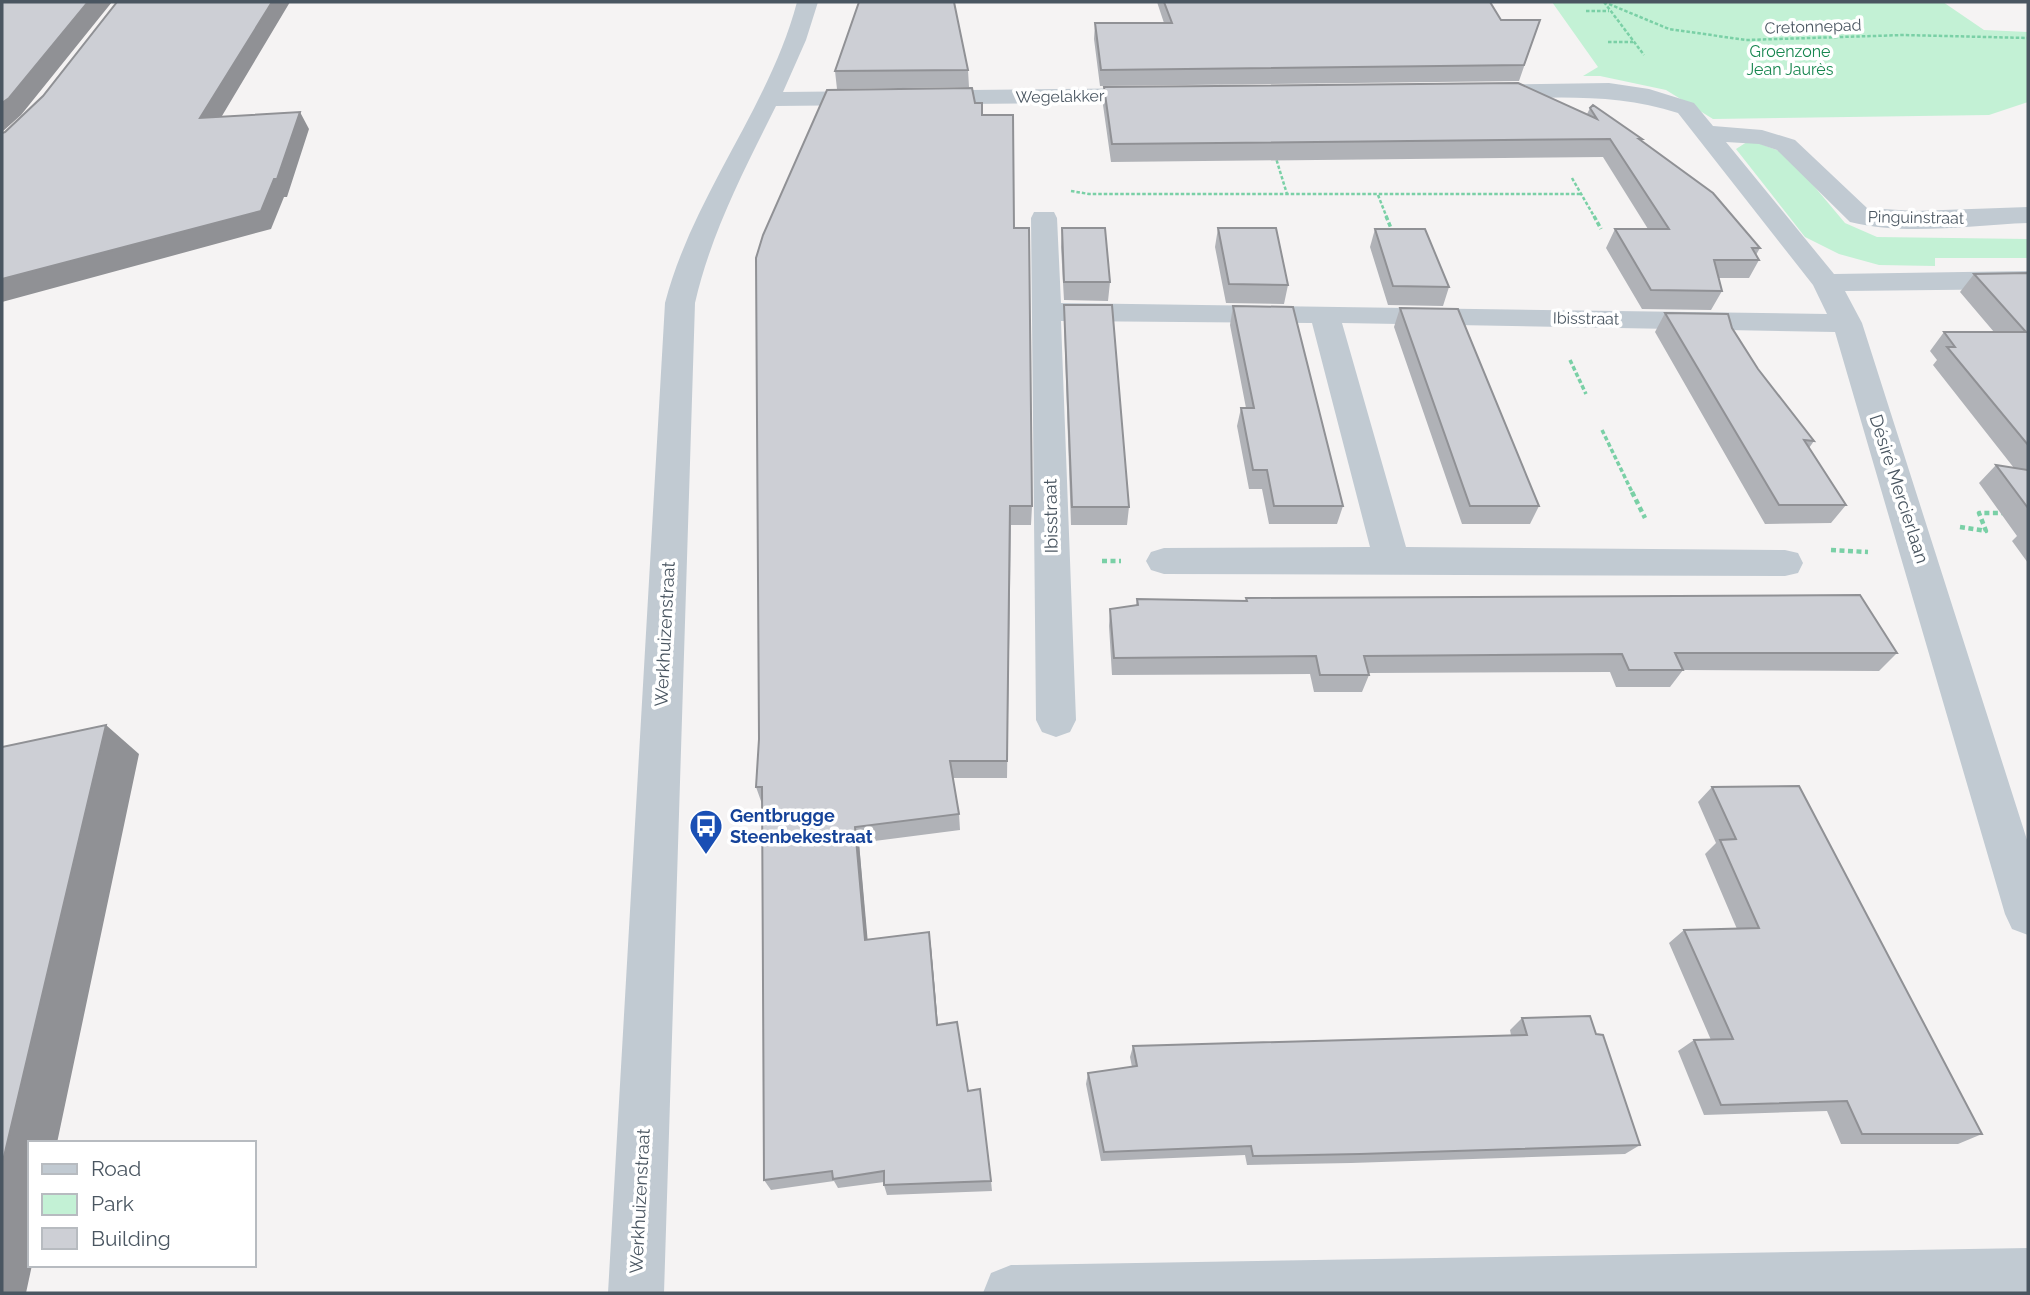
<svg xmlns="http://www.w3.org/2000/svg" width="2030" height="1295" font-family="Raleway,sans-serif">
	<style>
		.green { fill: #c3f1d5 }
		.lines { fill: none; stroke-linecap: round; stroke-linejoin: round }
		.path-far2 { stroke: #7ad0a6; stroke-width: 2.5; stroke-dasharray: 3.5 2; stroke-linecap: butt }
		.path-far1 { stroke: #7ad0a6; stroke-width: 3.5; stroke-dasharray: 4.5 2.5; stroke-linecap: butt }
		.path { stroke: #7ad0a6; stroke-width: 4.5; stroke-dasharray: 5 3.5; stroke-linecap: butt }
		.minor { fill: #c1cad2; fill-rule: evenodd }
		.wall { fill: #b0b2b7 }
		.shaded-wall { fill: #909195 }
		.building { fill: #cdcfd5; stroke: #909195; stroke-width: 2 }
		.labels { text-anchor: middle; stroke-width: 7; stroke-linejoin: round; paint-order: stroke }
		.far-street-label { font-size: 16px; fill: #4a5661; stroke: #fff }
		.far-park-label { font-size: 16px; fill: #17864f; stroke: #fff }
		.street-label { font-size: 18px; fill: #4a5661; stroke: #fff }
		.transit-label { font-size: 18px; font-weight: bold; fill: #164399; stroke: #fff; text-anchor: start }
	</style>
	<rect width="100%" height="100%" fill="#f5f3f3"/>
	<path class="green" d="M1552,2H1943L1984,30L2028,32V102L1989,115L1713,119L1666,90L1600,76H1583L1598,67Z
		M1750,140L1787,154L1845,223L1877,237L2028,239V258H1935V266L1879,265L1839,254L1805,237L1736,149Z"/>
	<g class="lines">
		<path class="path-far2" d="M1604,2L1669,29L1746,40L1904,35L2028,38
			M1604,2L1644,55
			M1586,11H1609
			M1608,42H1633
			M1275,155L1287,194
			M1572,178L1595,218
			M1071,191L1089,194H1581
			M1378,195L1387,218"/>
		<path class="path-far1" d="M1386,216L1393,233
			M1594,216L1601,229
			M1570,360L1586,394
			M1602,430L1633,494"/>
		<path class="path" d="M1632,492L1645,518
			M1960,527L1986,531L1979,513H2006
			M1831,550L1868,552
			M1102,561H1121"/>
		<path class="minor" d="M797,2H818L806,40L783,92L1156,88L1164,90L1168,95L1164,100L1156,102L776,106C744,170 711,233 695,303L664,1293H608L665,303C693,195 769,108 797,2Z
			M1609,83L1649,89L1694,103L1713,126L1762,130L1795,140L1867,208L1915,211L2028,207V223C1971,225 1906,236 1850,222L1777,150L1759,144L1726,142L1834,274L2028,271V289L1845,291L1862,323L2028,843V935L2012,929L2005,914L1835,332L1342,323L1406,547L1785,550L1798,553L1803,563L1798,573L1785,576L1164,574L1151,570L1146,561L1151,552L1164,548L1370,547L1312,323L1061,321L1076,720L1070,732L1056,737L1042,732L1036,720L1031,218L1034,212H1054L1057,218L1061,303L1827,314L1813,285L1678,113C1614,92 1551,98 1485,99L1477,97L1473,92L1477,87L1485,85Z
			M2028,1248V1293H983L991,1273L1011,1265Z"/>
	</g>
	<path class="wall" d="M1157,2H1490L1501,20H1540L1519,81L1100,86L1094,39L1095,23H1164Z
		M968,70L969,87L837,89L835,71Z
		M1104,87L1587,114L1590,108L1642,139L1641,140L1760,248L1756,255L1759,260L1749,278H1719L1722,291L1711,310L1642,309L1606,248L1615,229H1648L1603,157L1111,162L1103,105Z
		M975,103L982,115L1014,228L1032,506L1031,525H1011L1007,778H953L959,814L960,830L859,843L867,940L931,947L938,1024L968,1091L991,1181L992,1191L887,1195L884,1185V1182L838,1188L834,1181L771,1190L764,1180L762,804L756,787Z
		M1062,228L1110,282L1108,301L1064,300L1061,247Z
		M1218,228L1288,285L1284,304L1226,303L1215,247Z
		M1375,229L1449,287L1443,306L1388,305L1370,247Z
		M2028,273V563L2012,541L2017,536L1979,483L1996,465L2014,468L1933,365L1937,360L1930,351L1944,332H1994L1960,292L1974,274Z
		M1064,305L1129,507L1127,525H1071L1064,324Z
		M1233,306L1343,506L1337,524H1269L1262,489H1249L1237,426L1241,408H1246L1230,325Z
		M1400,308L1539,506L1530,524H1462L1394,327Z
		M1665,313L1732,328L1758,369L1814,441L1809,448L1846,505L1831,523L1765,524L1655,332Z
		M1246,598L1897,653L1879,671L1683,670L1670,687H1616L1610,672L1369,673V675L1362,692H1314L1310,674L1112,675L1109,626L1110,609L1136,606L1137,599L1246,601Z
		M1712,787L1982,1134L1958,1144H1841L1827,1111L1704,1115L1678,1051L1694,1040H1711L1669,943L1684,930L1737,929L1705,854L1716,843L1698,802Z
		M1522,1018L1596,1034L1640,1145L1625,1154L1351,1163L1247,1165L1245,1155L1101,1161L1086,1084L1088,1073L1132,1067L1130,1057L1133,1046L1511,1035L1510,1030Z"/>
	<path class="shaded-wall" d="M88,2H112L21,115L2,132V103Z
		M272,2H290L210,136L200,118Z
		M300,112L309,129L287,197H284L271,229L2,302V279Z
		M106,725L139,754L57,1143H30V1265H32L26,1293H2V1165Z
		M855,827L859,843L869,955L865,940Z
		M929,932L931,947L939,1038L937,1025Z"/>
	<path class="building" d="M2,2H88L9,98L2,103Z
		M117,2H272L200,118L300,112L277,179H274L261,211L2,279V133L5,132L43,96Z
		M859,2H954L968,70L835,71Z
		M1164,2H1490L1501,20H1540L1524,65L1101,70L1095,23H1172Z
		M1518,83L1597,119L1590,108L1593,105L1642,139H1639L1713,193L1760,248H1752L1759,260H1714L1722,291L1651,290L1615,229H1669L1610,139L1112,144L1104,87Z
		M972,88L975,103H982V115H1013L1014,228H1029L1032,506H1010L1007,761H950L959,814L855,827L865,940L929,932L937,1025L957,1022L968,1091L980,1089L991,1181L884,1185V1171L833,1179L832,1171L764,1180L762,787H756L759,739L756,258L763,235L827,90Z
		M1062,228H1105L1110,282H1064Z
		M1218,228H1276L1288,285L1229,284Z
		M1375,229H1425L1449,287L1393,286Z
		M2028,273V445L1947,347H1955L1944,332H2026L1974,274Z
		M1064,305H1112L1129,507H1072Z
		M1233,306L1293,307L1343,506H1274L1267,470H1253L1241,408H1254Z
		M1400,308L1458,309L1539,506H1470Z
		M1665,313L1728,314L1732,328L1758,369L1814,441L1804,440L1846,505H1779Z
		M1996,465L2028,470V508Z
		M1860,595L1897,653H1675L1683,670H1629L1622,654L1364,656L1369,675H1320L1316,656L1114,658L1110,609L1138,605L1137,599L1247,601L1246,598Z
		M106,725L2,1165V747Z
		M1799,786L1982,1134H1862L1847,1101L1721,1105L1694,1040L1733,1039L1684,930L1759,928L1720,840L1736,839L1712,787Z
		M1590,1016L1596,1034L1603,1035L1640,1145L1360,1154L1253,1156L1251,1146L1104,1152L1088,1073L1137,1066L1133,1046L1527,1035L1522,1018Z"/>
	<defs>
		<symbol id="bus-pin" viewBox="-11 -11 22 30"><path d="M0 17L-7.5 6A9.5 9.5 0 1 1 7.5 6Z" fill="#1a4fb4" stroke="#fff"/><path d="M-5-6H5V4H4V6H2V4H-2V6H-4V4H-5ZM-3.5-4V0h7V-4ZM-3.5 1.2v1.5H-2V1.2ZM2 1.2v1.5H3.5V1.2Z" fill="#fff"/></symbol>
	</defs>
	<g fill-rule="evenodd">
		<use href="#bus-pin" x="687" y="807" width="38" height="52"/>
	</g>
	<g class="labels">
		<g class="far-street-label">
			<text transform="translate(1813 26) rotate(-2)" y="6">Cretonnepad</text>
			<text transform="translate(1060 96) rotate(-1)" y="6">Wegelakker</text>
			<text transform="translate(1916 217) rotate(1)" y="6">Pinguinstraat</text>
			<text transform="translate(1586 318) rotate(1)" y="6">Ibisstraat</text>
		</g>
		<g class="far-park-label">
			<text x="1790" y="57">Groenzone<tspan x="1790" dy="18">Jean Jaurès</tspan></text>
		</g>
		<g class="street-label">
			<text transform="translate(1899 489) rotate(72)" y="6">Désiré Mercierlaan</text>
			<text transform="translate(1051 516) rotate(-91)" y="6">Ibisstraat</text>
			<text transform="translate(665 634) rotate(-87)" y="6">Werkhuizenstraat</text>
			<text transform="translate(640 1201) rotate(-87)" y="6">Werkhuizenstraat</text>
		</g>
		<g class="transit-label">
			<text x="730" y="822">Gentbrugge<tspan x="730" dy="21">Steenbekestraat</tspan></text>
		</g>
	</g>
	<rect width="2030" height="1295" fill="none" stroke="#4a5661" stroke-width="7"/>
	<rect x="28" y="1141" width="228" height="126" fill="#ffffff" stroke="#b7bbc0" stroke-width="2"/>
	<rect x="42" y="1164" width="35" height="10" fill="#c1cad2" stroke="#b7bbc0" stroke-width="2"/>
	<text x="91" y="1176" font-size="21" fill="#4a5661">Road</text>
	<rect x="42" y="1194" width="35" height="21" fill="#c3f1d5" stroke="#b7bbc0" stroke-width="2"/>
	<text x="91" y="1211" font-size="21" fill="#4a5661">Park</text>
	<rect x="42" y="1228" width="35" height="21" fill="#cdcfd5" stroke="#b7bbc0" stroke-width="2"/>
	<text x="91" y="1246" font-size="21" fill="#4a5661">Building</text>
</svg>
